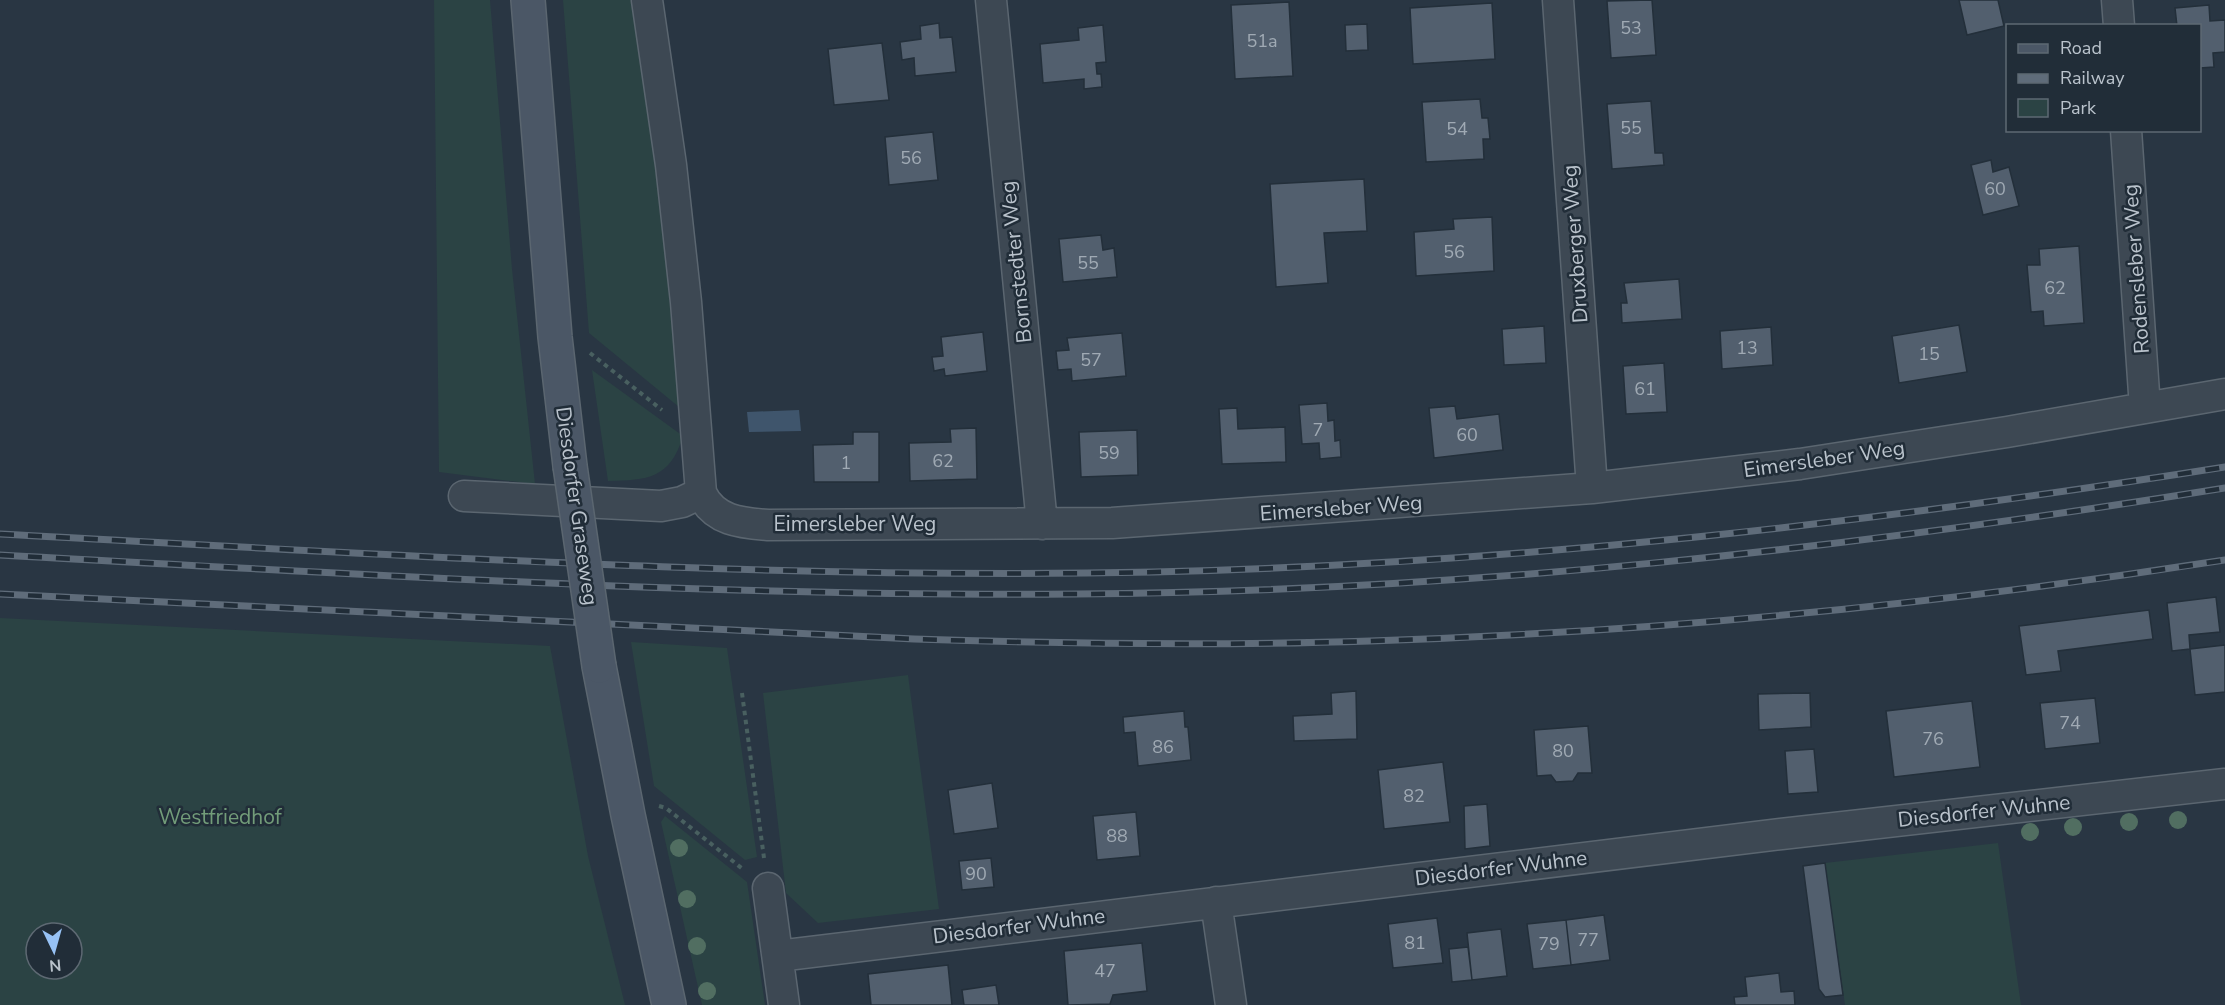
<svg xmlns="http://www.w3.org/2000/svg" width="2225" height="1005" font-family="'Nunito Sans',sans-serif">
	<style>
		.green { fill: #2b4344; fill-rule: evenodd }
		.water { fill: #3f556c }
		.building { fill: #525f6e; stroke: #232f3a; stroke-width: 1.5 }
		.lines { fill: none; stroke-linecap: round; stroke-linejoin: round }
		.minor-casing { stroke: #5b6670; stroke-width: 33 }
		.secondary-casing { stroke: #5b6670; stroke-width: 36 }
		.path { stroke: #496060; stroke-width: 4; stroke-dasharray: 4.5 4.5; stroke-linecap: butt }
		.minor { stroke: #3d4853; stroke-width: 30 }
		.secondary { stroke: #4b5766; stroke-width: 33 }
		.rail-casing { stroke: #5f6c7a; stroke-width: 7 }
		.rail { stroke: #212d38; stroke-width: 4.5; stroke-dasharray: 14; stroke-linecap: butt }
		.secondary-bridge-casing { stroke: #5b6670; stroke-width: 36; stroke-linecap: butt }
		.secondary-bridge { stroke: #4b5766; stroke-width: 33 }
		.tree { fill: #516e61 }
		.labels { text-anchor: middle; stroke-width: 5; stroke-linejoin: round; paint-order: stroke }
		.number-label { font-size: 18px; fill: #a0aab4 }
		.street-label { font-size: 21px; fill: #bac3cc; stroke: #212d38 }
		.park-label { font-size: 21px; fill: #729c79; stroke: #212d38 }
	</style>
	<rect width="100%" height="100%" fill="#293643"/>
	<path class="green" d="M434,0H490L512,269L535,484L439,472Z
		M563,0H635L687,406L679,407L589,333Z
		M592,370L683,436C670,479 648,480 608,481Z
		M0,618L550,646L588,856L625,1005H0ZM36,933H72V969H36Z
		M631,642L727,648L757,857L745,860L654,786Z
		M908,675L939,909L818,923L786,893L763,693Z
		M665,816L747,882L765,1005H702L661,822Z
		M1998,843L2021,1005H1845L1825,863Z"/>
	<path class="water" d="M799,410L801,431L749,432L747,412Z"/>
	<path class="building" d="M1652,0L1656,55L1611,58L1607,1Z
		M1959,0H1998L2004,26L1967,35Z
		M1289,2L1293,76L1235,79L1231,5Z
		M1492,3L1495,59L1413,64L1410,8Z
		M2209,5L2210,21L2225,20V52L2213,53L2214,67L2200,68V26H2177L2175,8Z
		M939,23L940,38L952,37L956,72L915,76L914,58L902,60L900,42L921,39L920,26Z
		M1367,24L1368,50L1346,51L1345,25Z
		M1103,25L1106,62L1096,63L1097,74H1101L1102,87L1084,89V79L1043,83L1040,44L1079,40L1078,28Z
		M882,43L889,100L834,105L828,49Z
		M1480,99L1482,118H1488L1490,139H1483L1484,159L1426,162L1422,102Z
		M1651,101L1655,153H1663L1664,165L1612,169L1607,104Z
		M933,132L938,180L889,185L885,137Z
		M1991,160L1993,172L2009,167L2019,206L1983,215L1971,165Z
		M1364,179L1367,231L1324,233L1328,283L1276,287L1270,184Z
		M1492,217L1494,271L1416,276L1414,232L1454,229L1453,219Z
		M1101,235L1103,250L1114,248L1117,277L1063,282L1059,239Z
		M2079,246L2084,323L2044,326L2043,311L2031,312L2027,265H2040L2039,249Z
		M1679,279L1682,319L1622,323L1621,303H1627L1624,283Z
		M1959,325L1967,372L1899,383L1892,336Z
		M1544,326L1546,363L1504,365L1502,329Z
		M1771,327L1773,365L1722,369L1720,331Z
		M983,332L987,371L945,376L944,369L934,371L932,357L943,356L941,337Z
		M1122,333L1126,376L1072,381L1071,369L1058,370L1056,351L1069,350L1067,338Z
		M1664,363L1667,412L1626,414L1623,366Z
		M1327,403L1328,421L1334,420L1335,441L1340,440L1341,457L1320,459L1319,443L1302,444L1299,405Z
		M1455,406L1457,419L1499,414L1503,450L1434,458L1429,408Z
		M1237,408L1238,429L1285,427L1286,462L1222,464L1219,409Z
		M976,428L977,479L910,481L909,443L951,442L950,429Z
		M1137,430L1138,475L1081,477L1079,432Z
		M853,432H879V482H814L813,445L853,444Z
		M2216,597L2220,632L2189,635L2190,649L2172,651L2167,603Z
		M2149,610L2153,639L2058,651L2061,671L2026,675L2019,626Z
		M2225,645V692L2195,695L2190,649Z
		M1356,691L1357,739L1294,741L1293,716L1332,714L1331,693Z
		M1810,693L1811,727L1759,730L1758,694Z
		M2095,698L2100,743L2045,749L2040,703Z
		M1972,701L1980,767L1894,777L1886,711Z
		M1184,711L1185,727H1188L1191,760L1138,766L1135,732L1124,733L1123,717Z
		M1588,726L1592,773H1578L1573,781L1556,782L1551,775L1537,776L1534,730Z
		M1814,749L1818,792L1788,794L1785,751Z
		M1443,762L1450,822L1384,829L1378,770Z
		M992,783L998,828L954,834L948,790Z
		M1487,804L1490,846L1465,849L1464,806Z
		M1136,812L1140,856L1097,860L1093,816Z
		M991,858L994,887L962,890L959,861Z
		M1825,863L1843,995L1825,997L1819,989L1803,866Z
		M1604,915L1610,960L1571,965L1566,920Z
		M1437,918L1443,963L1393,968L1388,924Z
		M1566,920L1571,965L1533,969L1527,924Z
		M1501,929L1507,976L1472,980L1467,933Z
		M1142,943L1147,991L1113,995L1110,1004L1068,1005L1064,951Z
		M1468,947L1472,980L1452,982L1449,949Z
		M948,965L952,1005H871L868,974Z
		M1779,973L1781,992L1794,991L1795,1005H1735L1734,997L1747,996L1745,977Z
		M996,985L999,1005H964L962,990Z"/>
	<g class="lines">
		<defs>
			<path id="minor" d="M647,0L671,165L686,302L701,493
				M991,0L1042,524
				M1558,0L1592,488
				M2117,0L2119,26
				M2126,130L2145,408
				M464,496L661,506L682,502L701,493C714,521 741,523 768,525L1112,523L1592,488L1800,464L2007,432L2225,394
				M768,888L784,1005
				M1216,902L1231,1005
				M778,956L1781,834L2225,784"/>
			<path id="secondary" d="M528,0L555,337L570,466
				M599,666L628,815L669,1005"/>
		</defs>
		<use href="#minor" class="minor-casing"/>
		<use href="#secondary" class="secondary-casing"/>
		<path class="path" d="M590,353L662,410
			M742,693L764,858
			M659,806L666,808L744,870"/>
		<use href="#minor" class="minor"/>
		<use href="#secondary" class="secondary"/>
		<defs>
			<path id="rail" d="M0,534C384,554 769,580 1154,572C1514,564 1870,523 2225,467
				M0,555C358,574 717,597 1076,594C1461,592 1845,549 2225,488
				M0,594L914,639C1066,644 1218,646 1370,641C1656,632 1942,604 2225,560"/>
		</defs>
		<use href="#rail" class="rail-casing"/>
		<use href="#rail" class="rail"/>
		<defs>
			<path id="secondary-bridge" d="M570,466L599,666"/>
		</defs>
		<use href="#secondary-bridge" class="secondary-bridge-casing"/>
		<use href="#secondary-bridge" class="secondary-bridge"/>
	</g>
	<g class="tree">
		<circle cx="2178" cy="820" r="9"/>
		<circle cx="2129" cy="822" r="9"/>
		<circle cx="2073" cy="827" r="9"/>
		<circle cx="2030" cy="832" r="9"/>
		<circle cx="679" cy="848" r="9"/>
		<circle cx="687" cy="899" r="9"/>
		<circle cx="697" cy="946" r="9"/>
		<circle cx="707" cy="991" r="9"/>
	</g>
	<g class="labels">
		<g class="number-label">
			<text x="1631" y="34">53</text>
			<text x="1262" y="47">51a</text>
			<text x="1631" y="134">55</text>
			<text x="1457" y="135">54</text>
			<text x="911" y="164">56</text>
			<text x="1995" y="195">60</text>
			<text x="1454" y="258">56</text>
			<text x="1088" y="269">55</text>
			<text x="2055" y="294">62</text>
			<text x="1747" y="354">13</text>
			<text x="1929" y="360">15</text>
			<text x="1091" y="366">57</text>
			<text x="1645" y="395">61</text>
			<text x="1318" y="436">7</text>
			<text x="1467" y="441">60</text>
			<text x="1109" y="459">59</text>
			<text x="943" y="467">62</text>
			<text x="846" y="469">1</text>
			<text x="2070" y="729">74</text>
			<text x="1933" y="745">76</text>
			<text x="1163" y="753">86</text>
			<text x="1563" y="757">80</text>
			<text x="1414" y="802">82</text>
			<text x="1117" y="842">88</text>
			<text x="976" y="880">90</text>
			<text x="1588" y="946">77</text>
			<text x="1415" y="949">81</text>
			<text x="1549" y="950">79</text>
			<text x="1105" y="977">47</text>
		</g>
		<g class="street-label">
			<text transform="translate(1575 244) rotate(-94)" y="7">Druxberger Weg</text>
			<text transform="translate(1016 262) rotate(-96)" y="7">Bornstedter Weg</text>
			<text transform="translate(2136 269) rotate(-94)" y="7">Rodensleber Weg</text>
			<text transform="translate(1824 459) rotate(-8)" y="7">Eimersleber Weg</text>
			<text transform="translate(577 506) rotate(82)" y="7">Diesdorfer Graseweg</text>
			<text transform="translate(1341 508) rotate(-4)" y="7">Eimersleber Weg</text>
			<text x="855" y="531">Eimersleber Weg</text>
			<text transform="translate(1984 811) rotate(-6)" y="7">Diesdorfer Wuhne</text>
			<text transform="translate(1501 868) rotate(-7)" y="7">Diesdorfer Wuhne</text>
			<text transform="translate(1019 926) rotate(-7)" y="7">Diesdorfer Wuhne</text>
		</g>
		<g class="park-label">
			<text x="220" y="824">Westfriedhof</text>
		</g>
	</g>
	<rect x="2006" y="24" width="195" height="108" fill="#212d38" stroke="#5e6973" stroke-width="1.5"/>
	<rect x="2018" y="44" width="30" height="9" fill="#4b5766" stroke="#5e6973" stroke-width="1.5"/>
	<text x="2060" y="54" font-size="18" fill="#bac3cc">Road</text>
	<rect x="2018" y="74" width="30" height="9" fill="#5f6c7a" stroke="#5e6973" stroke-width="1.5"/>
	<text x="2060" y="84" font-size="18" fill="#bac3cc">Railway</text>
	<rect x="2018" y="99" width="30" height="18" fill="#2b4344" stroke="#5e6973" stroke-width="1.5"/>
	<text x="2060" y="114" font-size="18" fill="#bac3cc">Park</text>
	<g transform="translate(54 951) rotate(175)"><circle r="28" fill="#212d38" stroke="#5e6973" stroke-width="1.5"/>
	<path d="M0-4.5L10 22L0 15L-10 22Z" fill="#97c2f5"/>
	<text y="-9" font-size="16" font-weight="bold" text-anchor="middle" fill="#bac3cc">N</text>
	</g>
</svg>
